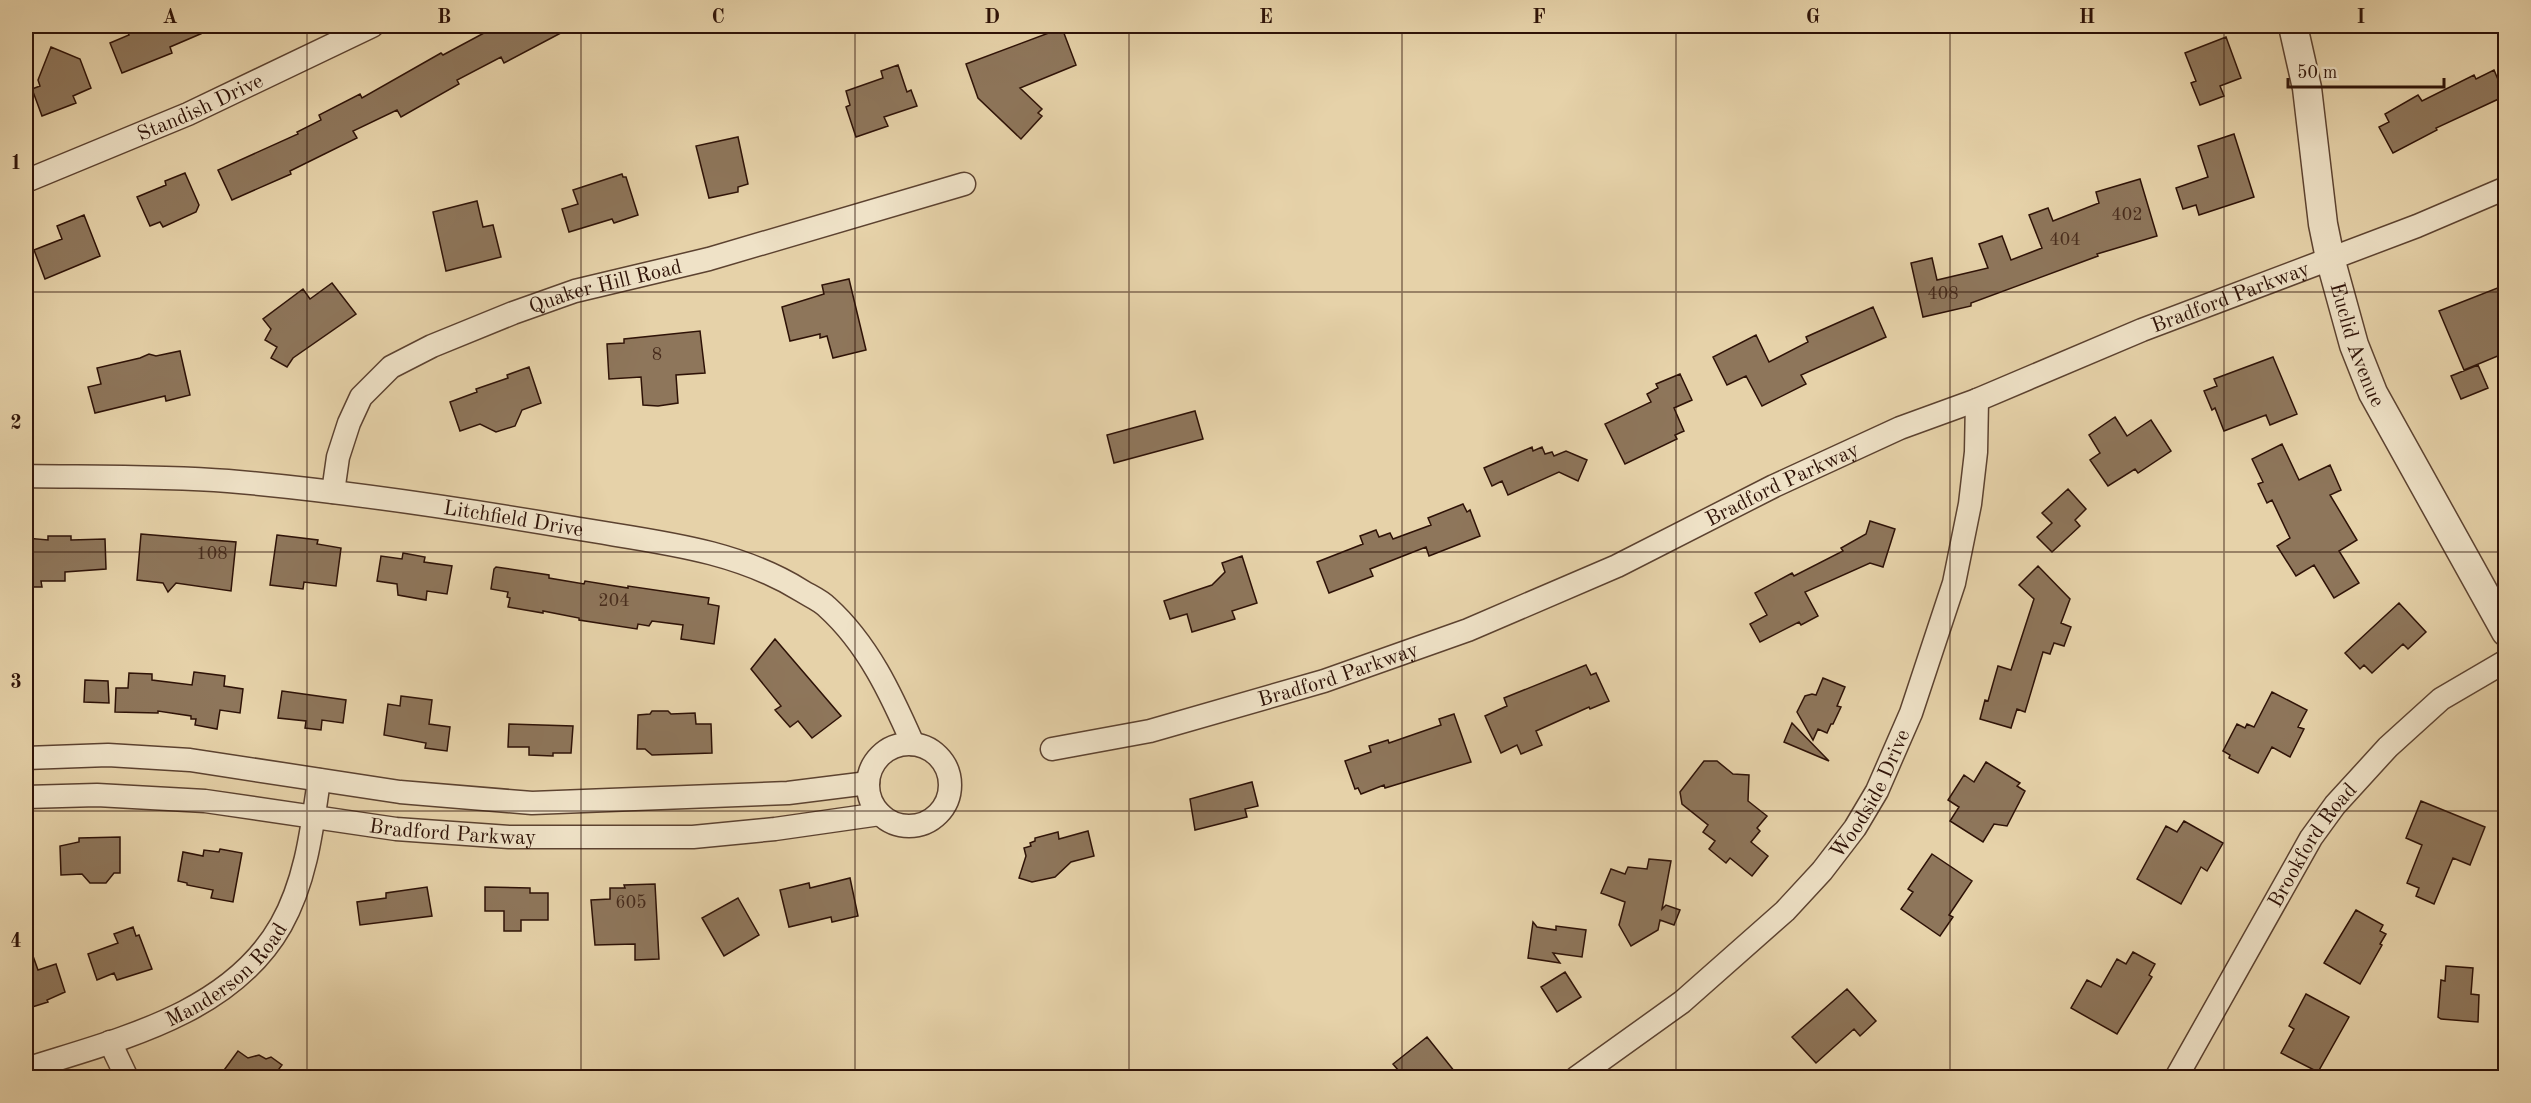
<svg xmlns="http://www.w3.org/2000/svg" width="2531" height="1103" font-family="'Old Standard TT',serif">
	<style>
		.building { fill: #8e765b; stroke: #2e1207; stroke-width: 1.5 }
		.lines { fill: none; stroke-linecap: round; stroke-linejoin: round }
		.minor-casing { stroke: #5c4230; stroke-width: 25 }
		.tertiary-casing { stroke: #5c4230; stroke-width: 31 }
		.minor { stroke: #efe2c7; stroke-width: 22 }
		.tertiary { stroke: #efe2c7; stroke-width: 28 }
		.grid { fill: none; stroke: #2e1207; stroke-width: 1.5; stroke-opacity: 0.55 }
		.labels { text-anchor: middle; stroke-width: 4.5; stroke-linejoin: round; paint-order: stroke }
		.number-label { font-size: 18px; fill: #462b1c }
		.street-label { font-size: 21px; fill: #2e1207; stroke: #efe2c7 }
		.neatline { fill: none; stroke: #2e1207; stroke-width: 2 }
		.grid-label { font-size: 20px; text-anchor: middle; font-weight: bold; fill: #2e1207 }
	</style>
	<rect width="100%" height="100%" fill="#e6d2a9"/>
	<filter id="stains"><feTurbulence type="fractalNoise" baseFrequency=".00333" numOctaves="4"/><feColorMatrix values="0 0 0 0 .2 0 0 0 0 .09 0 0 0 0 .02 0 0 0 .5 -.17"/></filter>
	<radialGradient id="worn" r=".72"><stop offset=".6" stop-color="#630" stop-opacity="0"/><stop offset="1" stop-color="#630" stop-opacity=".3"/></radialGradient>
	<path class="building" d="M144,26H219L170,47L172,53L122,73L110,43L129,35L127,32Z
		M497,26H574L504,63L501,57L457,80L459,84L401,117L397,110L353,131L357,138L290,171L291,174L232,200L218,170L298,134L297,132L321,120L319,115L360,94L362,98L441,53L443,55Z
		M1062,28L1076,65L1020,88L1042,109L1038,113L1042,116L1021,139L978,98L966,64Z
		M2226,37L2241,78L2220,86L2224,96L2200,105L2191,83L2196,81L2185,53Z
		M51,47L80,59L91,88L73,96L76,103L42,116L32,89L40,86L38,80Z
		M898,65L907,92L911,90L917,106L884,117L888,126L856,137L846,107L850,105L846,91L883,78L881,71Z
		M2494,70L2505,96L2436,128L2437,130L2393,153L2379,127L2389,122L2385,114L2418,95L2422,101L2474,75L2476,79Z
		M2234,134L2254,197L2199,215L2196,205L2183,209L2176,188L2208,177L2198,146Z
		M738,137L748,184L738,187V192L709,198L696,146Z
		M185,173L199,205L196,212L163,227L160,222L150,226L137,197L166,185L165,181Z
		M622,174L623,177H626L638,215L614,223L612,219L569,232L562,209L578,204L573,190Z
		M2140,179L2157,236L2097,254L2098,256L1971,303V306L1923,317L1911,263L1932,258L1937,280L1988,268L1979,244L2002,236L2011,260L2042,248L2029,215L2048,208L2053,221L2099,203L2096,192Z
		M477,201L483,227L493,225L501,257L446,271L433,212Z
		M84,215L100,256L45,279L34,250L62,239L57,226Z
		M849,279L866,350L833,358L827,336L820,338V334L790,341L782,307L824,294L822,285Z
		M332,283L356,314L293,358L287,367L271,358L277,347L265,340L271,329L263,319L303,289L310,299Z
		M2505,285V353L2464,370L2439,311Z
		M1873,307L1886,337L1801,375L1806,384L1762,406L1746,376L1727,385L1713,357L1756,335L1769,362L1808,342L1806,337Z
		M700,331L705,373L676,375L678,403L658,406L643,405L641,377L609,379L607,344L624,343V339Z
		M180,351L190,395L166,401L165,396L95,413L88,387L101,384L97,368L140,358L149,354L156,356Z
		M2273,357L2297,414L2270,425L2266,415L2224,431L2215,408L2212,410L2204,391L2217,386L2214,379Z
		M2478,365L2488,388L2461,399L2451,376Z
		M529,367L541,403L522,410L515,426L496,432L480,424L460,431L450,402L477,392L476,389L508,378L507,375Z
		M1680,374L1692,400L1674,408L1684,431L1675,435L1677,439L1625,464L1605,424L1651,402L1647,394L1658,388L1656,384Z
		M1195,411L1203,439L1114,463L1107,435Z
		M2115,417L2127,436L2151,420L2171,451L2138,473L2135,469L2108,486L2090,460L2100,453L2089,435Z
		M2282,444L2299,480L2330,465L2341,490L2330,495L2357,540L2339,551L2359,583L2334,598L2314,565L2296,576L2277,546L2290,538L2272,500L2267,503L2258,484L2263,482L2252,459Z
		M1532,447L1533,451L1542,447L1545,454L1552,452L1554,456L1566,451L1587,460L1578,481L1559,472L1508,495L1502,481L1492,486L1484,468Z
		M2068,489L2086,509L2075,520L2080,526L2052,552L2037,537L2052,523L2042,513Z
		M1463,504L1467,512L1470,510L1480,536L1429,556L1426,547L1370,569L1373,576L1329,593L1317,562L1363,544L1360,536L1376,530L1379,537L1390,533L1393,539L1431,525L1428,518Z
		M1870,521L1895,529L1883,567L1870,563L1805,592L1818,616L1801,625L1799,622L1760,642L1750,624L1767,615L1755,593L1792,573L1794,576L1843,551L1841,548L1866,534Z
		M141,534L236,542L231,591L176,583L168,592L163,583L137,580Z
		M277,535L318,540L317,544L341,548L336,586L304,582L303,589L270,585Z
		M48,536H71V540L105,539L106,569L65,572V581H41L42,587H26V538L48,540Z
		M403,553L425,557L424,562L452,566L447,594L427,591L426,600L398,595L397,584L377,581L381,556L402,559Z
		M1242,556L1257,603L1232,611L1235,619L1192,632L1187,614L1170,619L1164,601L1212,585L1225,572L1222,563Z
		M2038,566L2070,599L2061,623L2071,627L2064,646L2054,643L2050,654L2043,652L2025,712L2017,709L2011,728L1980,719L1985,700L1988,701L1998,666L2011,670L2034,599L2019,585Z
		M496,567L549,575V578L584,584L585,581L628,588V586L709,598L708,604L719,606L714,644L681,639L683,625L652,621L649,626L638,624L637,629L579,620V618L543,611V613L508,607L510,598L507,597L508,592L491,589L494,569Z
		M2399,603L2426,632L2408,649L2403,644L2372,673L2364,665L2360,669L2345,653Z
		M775,639L841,716L812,738L798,721L790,727L775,710L781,706L751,669Z
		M1586,665L1591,675L1596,673L1609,701L1590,709L1589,707L1536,731L1542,745L1521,754L1517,745L1501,753L1485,716L1507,706L1504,698Z
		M194,672L225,676L224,686L243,689L240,713L220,710L217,729L195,725L196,719H191V716L158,711V713L115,712L116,688H128L129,673L152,674V680L192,685Z
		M1823,678L1845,687L1837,706L1841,707L1833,724H1831L1827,733L1818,729L1813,740L1797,712L1805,696L1812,694L1816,695Z
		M85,680L108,681L109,703L84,702Z
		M282,691L346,700L343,723L322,720L321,730L305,728L306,721L278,718Z
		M2272,692L2307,710L2298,727L2304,729L2290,757L2272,747L2258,773L2229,758L2230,755L2223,751L2237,724L2245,728L2247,724L2254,727Z
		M401,696L432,700L429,724L450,727L447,751L425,748L426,743L384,735L388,704L400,706Z
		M652,711H668L671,714L695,713L696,724H711L712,753L652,755L645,749H637L638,715L650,714Z
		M1454,714L1471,762L1385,788L1384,785L1361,794L1358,788L1355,789L1345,761L1371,752L1369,746L1388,740L1389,743L1441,725L1439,719Z
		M1792,723L1829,761L1784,742Z
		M509,724L573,726L571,753H553V756L529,755V747H508Z
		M1704,761H1717L1733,774L1749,775L1748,801L1767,816L1757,828L1760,831L1751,842L1768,856L1752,876L1730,858L1726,863L1709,849L1715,841L1703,832L1708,825L1682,804L1680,792Z
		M1986,762L2020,783L2017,786L2025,791L2007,826L1994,824L1983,842L1950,821L1959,807L1948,800L1964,775L1974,782Z
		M1252,782L1258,806L1245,809L1247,817L1195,830L1190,799Z
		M2421,801L2485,827L2470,865L2453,858L2434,904L2416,896L2419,888L2407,883L2422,845L2406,838Z
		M2184,821L2223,843L2207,871L2201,867L2181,904L2137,879L2166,826L2177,832Z
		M1088,831L1094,856L1071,862L1055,877L1032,882L1019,878L1026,856L1024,848L1031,846L1030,843L1035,841V838L1058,832L1059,839Z
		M120,837V873H114L106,883H90L82,874L61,875L60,846L79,842V838Z
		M220,849L242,853L233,902L211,898L213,890L187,885V883L178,881L183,852L203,856L204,850L219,852Z
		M1932,854L1972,881L1949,915L1953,917L1940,936L1901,909L1913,892L1908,889Z
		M1649,859L1671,861L1662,909L1666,905L1680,910L1674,925L1660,920L1658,930L1631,946L1619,925L1625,902L1601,893L1611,869L1625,874L1628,867L1647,869Z
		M850,878L858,916L832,922L831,917L789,927L780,890L809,883L810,888Z
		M655,884L659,959L635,960V944L595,945L591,900L610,899V888H625L624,885Z
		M427,887L432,916L360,925L357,902L386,898V893Z
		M485,887L530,888V893H548V920H521V931H504V911H485Z
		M738,898L759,935L724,956L702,918Z
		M2356,910L2383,925L2380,931L2386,934L2380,944L2382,945L2360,984L2324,963Z
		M1533,922L1537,927L1556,930V926L1586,930L1582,957L1553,953L1560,963L1528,958Z
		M133,927L136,936L139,935L152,969L117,980L114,973L97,980L88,954L118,943L114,934Z
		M26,942H28L38,970L56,964L65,992L47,1000L48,1002L26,1009Z
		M2133,952L2155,964L2149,975L2152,977L2117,1034L2071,1008L2087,980L2101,987L2117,959L2126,964Z
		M2446,966L2473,968L2471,994L2479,995L2478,1022L2441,1019L2438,1017L2441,980L2445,981Z
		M1565,972L1581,997L1557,1012L1541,987Z
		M1847,989L1876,1021L1860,1036L1854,1029L1816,1063L1792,1037Z
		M2306,994L2349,1017L2318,1072L2281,1053L2294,1029L2289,1026Z
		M1427,1037L1459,1077H1404L1393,1064Z
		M238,1051L248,1058L259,1055L266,1059L271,1057L282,1065L273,1077H219Z"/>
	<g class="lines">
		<defs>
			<g id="minor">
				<path id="s1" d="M26,181L188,114L372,26"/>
				<path id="s2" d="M26,476C93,477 161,476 228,481C346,491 463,509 580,529C656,542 735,549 802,591C810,596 820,600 827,607C868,644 891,694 913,744"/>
				<path id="s3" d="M333,492L338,457L349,423L361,397L391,367L432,346L513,313L575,291L709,259L964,184"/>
				<circle cx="909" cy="785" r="41"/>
				<path id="s4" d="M1052,749L1150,731L1324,681L1468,630L1617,566L1774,486L1900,428L1977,400L2142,330L2417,226L2506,188"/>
				<path d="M26,758L108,755L190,760L400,792L532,803L788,793L868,783"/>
				<path id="s5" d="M26,797L97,795L205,801L396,829L509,837H693L775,829L880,814"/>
				<path d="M110,1042L127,1078"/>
				<path id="s6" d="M26,1069C116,1040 230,1015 281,925C306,881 312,829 319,780"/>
				<path id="s7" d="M1576,1078L1682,1002L1785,911L1822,871L1855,828L1877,791L1911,713L1954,583L1970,504L1976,452L1977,400"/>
				<path id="s8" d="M2176,1078L2311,838L2335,805L2388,747L2441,699L2506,661"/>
			</g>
			<g id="tertiary">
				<path id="s9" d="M2293,26L2307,88L2323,224L2330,258L2354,345L2373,393L2506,632"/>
			</g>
		</defs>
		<use href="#minor" class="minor-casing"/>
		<use href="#tertiary" class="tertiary-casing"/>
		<use href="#minor" class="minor"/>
		<use href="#tertiary" class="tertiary"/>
	</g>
	<path class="grid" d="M307,26V1078M581,26V1078M855,26V1078M1129,26V1078M1402,26V1078M1676,26V1078M1950,26V1078M2224,26V1078M26,292H2506M26,552H2506M26,811H2506"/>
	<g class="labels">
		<g class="number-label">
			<text x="2127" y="220">402</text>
			<text x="2065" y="245">404</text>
			<text x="1943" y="299">408</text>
			<text x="657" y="360">8</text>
			<text x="212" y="559">108</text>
			<text x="614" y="606">204</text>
			<text x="631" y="908">605</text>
		</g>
		<g class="street-label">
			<text dy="7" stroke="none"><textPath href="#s1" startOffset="189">Standish Drive</textPath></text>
			<text dy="7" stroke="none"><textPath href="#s3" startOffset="372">Quaker Hill Road</textPath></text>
			<text dy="7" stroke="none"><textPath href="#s4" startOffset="1266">Bradford Parkway</textPath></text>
			<text dy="7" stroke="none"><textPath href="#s9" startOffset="326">Euclid Avenue</textPath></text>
			<text dy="7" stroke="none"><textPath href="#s4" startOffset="780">Bradford Parkway</textPath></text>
			<text dy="7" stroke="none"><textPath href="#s2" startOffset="490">Litchfield Drive</textPath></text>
			<text dy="7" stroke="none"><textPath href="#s4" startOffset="296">Bradford Parkway</textPath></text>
			<text dy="7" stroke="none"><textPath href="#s7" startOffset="414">Woodside Drive</textPath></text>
			<text dy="7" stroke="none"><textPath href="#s5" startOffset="429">Bradford Parkway</textPath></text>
			<text dy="7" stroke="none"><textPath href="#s8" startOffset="270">Brookford Road</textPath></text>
			<text dy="7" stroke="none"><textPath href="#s6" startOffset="225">Manderson Road</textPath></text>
		</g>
	</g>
	<rect width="2531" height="1103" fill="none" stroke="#e6d2a9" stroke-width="66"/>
	<path d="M2288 78v9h156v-9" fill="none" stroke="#2e1207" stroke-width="3"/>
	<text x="2297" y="78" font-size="18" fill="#2e1207" stroke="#efe2c7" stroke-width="4.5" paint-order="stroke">50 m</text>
	<rect x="33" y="33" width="2465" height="1037" class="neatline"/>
	<g class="grid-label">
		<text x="170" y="23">A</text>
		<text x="444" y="23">B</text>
		<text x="718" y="23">C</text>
		<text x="992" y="23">D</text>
		<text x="1266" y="23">E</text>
		<text x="1539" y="23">F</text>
		<text x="1813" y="23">G</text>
		<text x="2087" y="23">H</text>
		<text x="2361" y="23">I</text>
		<text x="16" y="169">1</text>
		<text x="16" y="429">2</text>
		<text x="16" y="688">3</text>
		<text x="16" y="947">4</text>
	</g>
	<rect width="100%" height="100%" filter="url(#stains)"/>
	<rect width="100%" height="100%" fill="url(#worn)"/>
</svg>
